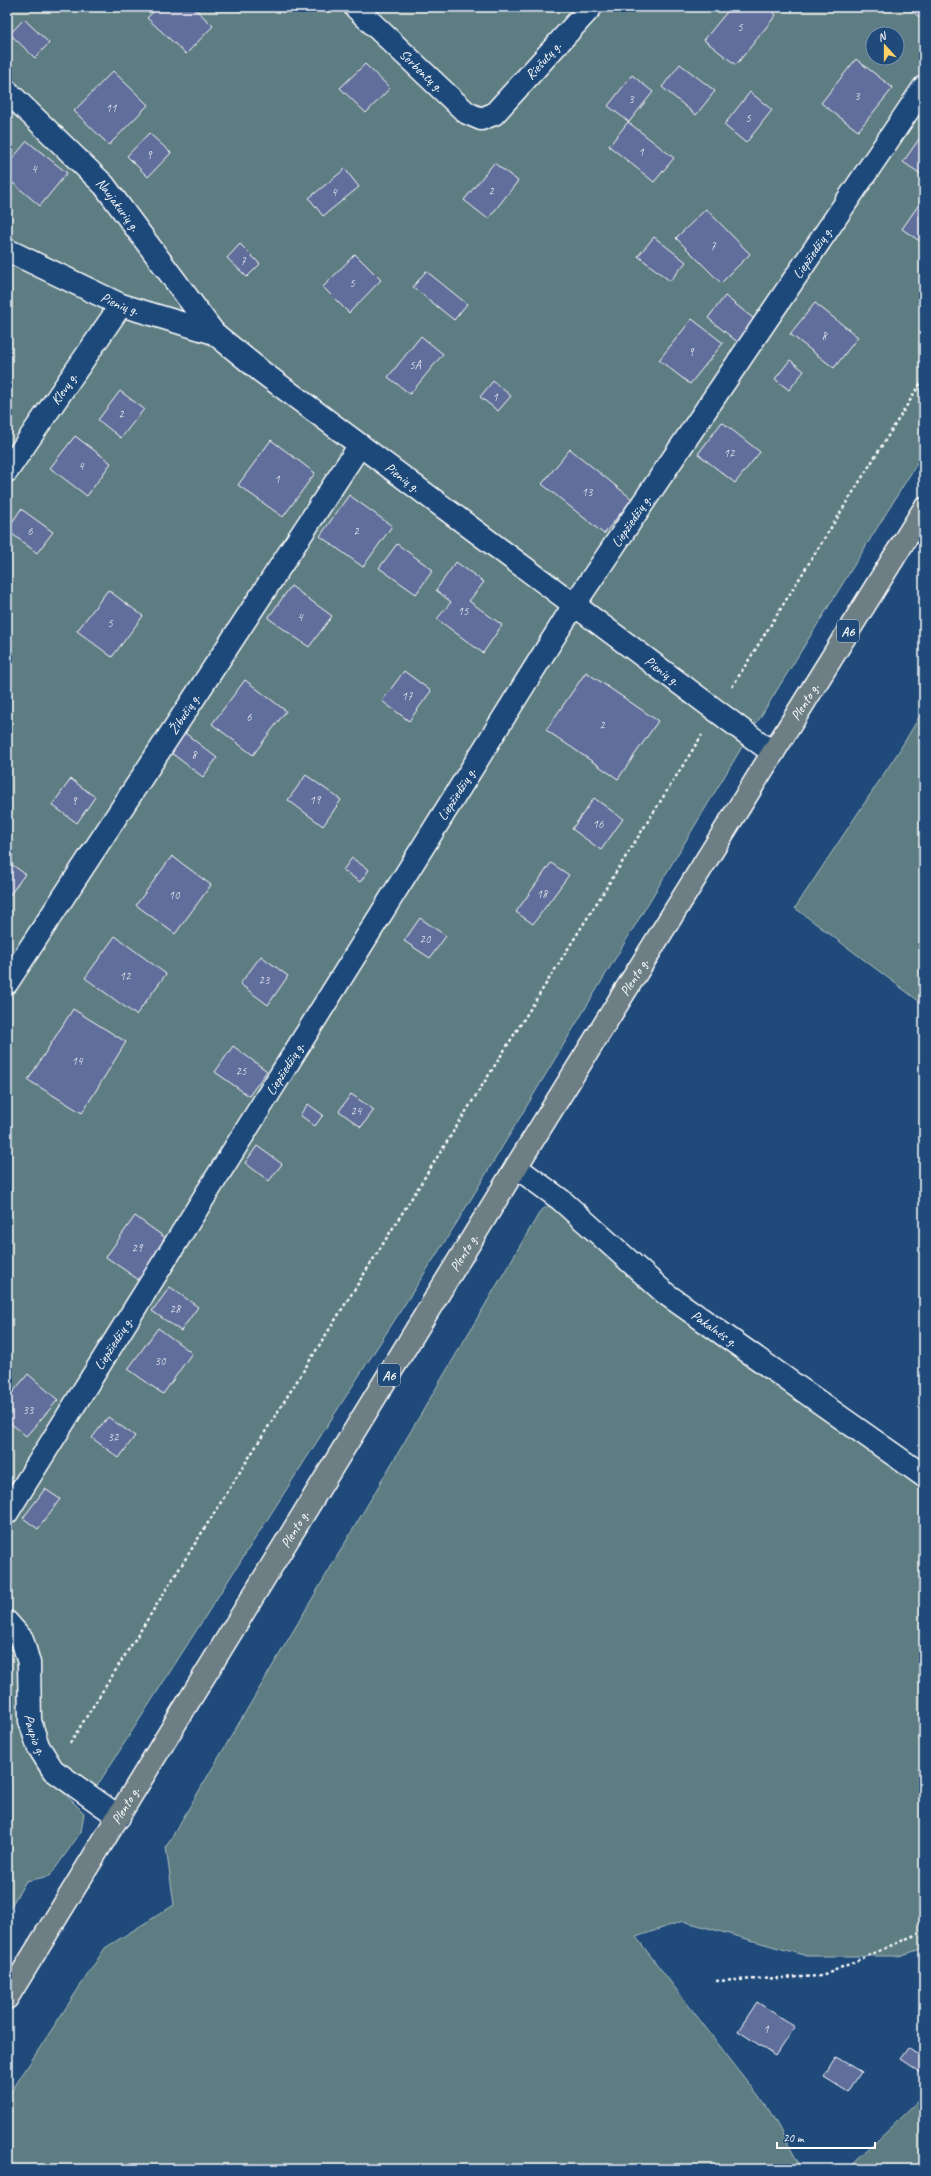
<svg xmlns="http://www.w3.org/2000/svg" width="931" height="2176" font-family="Caveat,sans-serif">
	<style>
		.green { fill: #5d7d82; stroke: #aebec0; fill-rule: evenodd }
		.building { fill: #606e9b; stroke: #fff }
		.lines { fill: none; stroke-linecap: round; stroke-linejoin: round }
		.street-casing { stroke: #fff; stroke-width: 25 }
		.highway-casing { stroke: #fff; stroke-width: 25 }
		.path { stroke: #fff; stroke-width: 2.5; stroke-dasharray: 3 3; stroke-linecap: butt }
		.street { stroke: #1f4a7a; stroke-width: 22 }
		.highway { stroke: #6d7e84; stroke-width: 22 }
		.labels { text-anchor: middle; stroke-width: 3; stroke-linejoin: round; paint-order: stroke }
		.number-label { font-size: 12px; fill: #d7dbe6 }
		.shield { fill: #1f4a7a; stroke: #bcc9d7; stroke-width: 1 }
		.shield-label { font-size: 13px; font-weight: bold; fill: #fff }
		.street-label { font-size: 14px; fill: #fff; stroke: #1f4a7a }
	</style>
	<rect width="100%" height="100%" fill="#1f4a7a"/>
	<filter id="ink" filterUnits="userSpaceOnUse"><feTurbulence type="fractalNoise" baseFrequency=".025" numOctaves="2"/><feDisplacementMap in="SourceGraphic" scale="8" xChannelSelector="R" yChannelSelector="G"/><feConvolveMatrix kernelMatrix="1 2 1 2 8 2 1 2 1" color-interpolation-filters="sRGB"/></filter>
	<g filter="url(#ink)">
		<path class="green" d="M7,7H924V452L748,737L456,1224L97,1786L62,1791L84,1813L81,1832L50,1876L26,1881L7,1913ZM873,34H897V58H873Z
			M924,709V1005L795,908L899,751Z
			M561,1200L666,1294L924,1472V1948L899,1956H807L683,1921L636,1937L769,2110L802,2169H7V2098L105,1948L174,1905L166,1847L541,1210Z
			M924,2095V2169H847Z"/>
		<path class="building" d="M158,7H193L213,26L186,54L147,18Z
			M731,7H767L776,15L736,65L704,40Z
			M907,7H924V21Z
			M24,19L49,43L35,58L10,34Z
			M856,59L893,88L858,131L821,103Z
			M365,64L390,88L366,113L340,88Z
			M680,64L715,91L696,115L662,87Z
			M113,71L148,105L109,145L74,111Z
			M632,75L653,92L629,122L608,106Z
			M750,92L772,110L746,143L724,125Z
			M628,122L674,158L654,182L609,146Z
			M924,132V176L903,162Z
			M149,133L171,153L148,177L127,156Z
			M27,141L67,173L40,206L7,178V165Z
			M494,163L518,181L488,219L464,200Z
			M345,169L359,187L323,216L309,198Z
			M920,203L924,206V244L902,229Z
			M706,209L750,254L721,283L676,238Z
			M654,237L686,262L670,281L638,256Z
			M240,244L260,264L247,277L227,258Z
			M355,254L381,280L349,313L323,287Z
			M426,271L467,304L454,320L413,287Z
			M725,296L758,322L740,344L708,318Z
			M815,303L858,337L834,368L790,334Z
			M692,319L723,343L690,384L659,360Z
			M421,336L443,354L410,394L388,377Z
			M790,360L804,371L789,390L775,379Z
			M493,381L511,396L498,411L480,397Z
			M120,391L144,409L121,438L98,420Z
			M722,422L760,452L735,483L698,454Z
			M75,436L111,463L87,496L50,468Z
			M271,440L315,473L283,517L238,485Z
			M570,449L632,499L604,534L542,484Z
			M349,495L392,526L363,567L320,536Z
			M21,509L53,532L37,553L7,530Z
			M397,544L433,570L416,594L379,568Z
			M456,562L484,582L469,601L502,625L483,653L437,619L451,602L436,590Z
			M291,586L332,616L309,647L268,618Z
			M108,590L143,616L112,657L77,631Z
			M404,671L431,691L409,721L382,701Z
			M586,672L658,721L618,779L546,730Z
			M245,680L286,711L253,755L212,724Z
			M185,733L217,758L203,777L170,752Z
			M306,775L341,800L323,826L288,800Z
			M71,779L95,797L77,823L52,805Z
			M594,798L623,819L601,850L572,829Z
			M172,856L211,885L175,934L136,905Z
			M352,858L369,870L360,882L343,870Z
			M7,861L25,874L9,896L7,894Z
			M551,863L569,875L533,924L516,912Z
			M420,918L446,936L430,958L404,941Z
			M115,936L166,974L136,1015L85,978Z
			M261,956L288,976L268,1005L240,984Z
			M73,1009L126,1042L82,1113L28,1080Z
			M233,1046L267,1071L249,1096L215,1072Z
			M351,1094L374,1110L361,1127L339,1111Z
			M308,1104L323,1115L315,1126L300,1115Z
			M257,1146L282,1164L269,1181L245,1163Z
			M135,1216L167,1239L139,1280L106,1257Z
			M170,1287L198,1307L181,1331L152,1311Z
			M158,1328L192,1353L163,1394L128,1369Z
			M28,1374L58,1400L26,1436L7,1420V1399Z
			M108,1417L135,1436L119,1458L92,1438Z
			M45,1489L60,1499L38,1529L23,1518Z
			M757,2002L795,2027L776,2056L738,2031Z
			M908,2048L924,2059V2075L900,2059Z
			M836,2057L861,2072L848,2092L824,2077Z"/>
		<g class="lines">
			<defs>
				<g id="street">
					<path id="s1" d="M355,7L456,103L467,113L481,119L494,114L591,7"/>
					<path id="s2" d="M7,91L104,185L214,333"/>
					<path id="s3" d="M7,250L121,305L214,333L262,372L773,753"/>
					<path id="s4" d="M7,471L121,305"/>
					<path id="s5" d="M7,983L360,445"/>
					<path id="s6" d="M516,1167L561,1200L666,1294L924,1476"/>
					<path id="s7" d="M7,1513L574,605L924,87"/>
					<path id="s8" d="M7,1622L22,1639L29,1663L30,1721L38,1746L53,1770L119,1817"/>
				</g>
				<g id="highway">
					<path id="s9" d="M7,1998L516,1167L924,509"/>
				</g>
			</defs>
			<use href="#street" class="street-casing"/>
			<use href="#highway" class="highway-casing"/>
			<path class="path" d="M732,687L924,378
				M70,1743L702,735
				M716,1981L822,1976L924,1931"/>
			<use href="#street" class="street"/>
			<use href="#highway" class="highway"/>
		</g>
	</g>
	<g class="labels">
		<g class="number-label">
			<text x="740" y="31">5</text>
			<text x="857" y="100">3</text>
			<text x="631" y="103">3</text>
			<text x="111" y="112">11</text>
			<text x="748" y="122">5</text>
			<text x="641" y="156">1</text>
			<text x="149" y="159">9</text>
			<text x="34" y="173">4</text>
			<text x="491" y="195">2</text>
			<text x="334" y="196">4</text>
			<text x="713" y="250">7</text>
			<text x="243" y="265">7</text>
			<text x="352" y="287">5</text>
			<text x="824" y="340">8</text>
			<text x="691" y="356">9</text>
			<text x="415" y="369">5A</text>
			<text x="495" y="401">1</text>
			<text x="121" y="418">2</text>
			<text x="729" y="457">12</text>
			<text x="81" y="470">4</text>
			<text x="277" y="483">1</text>
			<text x="587" y="496">13</text>
			<text x="30" y="535">6</text>
			<text x="356" y="535">2</text>
			<text x="463" y="615">15</text>
			<text x="300" y="621">4</text>
			<text x="110" y="627">5</text>
			<text x="407" y="700">17</text>
			<text x="249" y="721">6</text>
			<text x="602" y="729">2</text>
			<text x="194" y="759">8</text>
			<text x="315" y="804">19</text>
			<text x="74" y="805">9</text>
			<text x="598" y="828">16</text>
			<text x="542" y="898">18</text>
			<text x="174" y="899">10</text>
			<text x="425" y="943">20</text>
			<text x="125" y="980">12</text>
			<text x="264" y="984">23</text>
			<text x="77" y="1065">14</text>
			<text x="241" y="1075">25</text>
			<text x="356" y="1115">24</text>
			<text x="137" y="1252">29</text>
			<text x="175" y="1313">28</text>
			<text x="160" y="1365">30</text>
			<text x="28" y="1414">33</text>
			<text x="113" y="1441">32</text>
			<text x="766" y="2033">1</text>
		</g>
		<g class="shield">
			<rect x="837" y="620" width="22" height="22" rx="3"/>
			<rect x="378" y="1364" width="22" height="22" rx="3"/>
		</g>
		<g class="shield-label">
			<text x="848" y="636">A6</text>
			<text x="389" y="1380">A6</text>
		</g>
		<g class="street-label">
			<text dy="5" stroke="none"><textPath href="#s1" startOffset="256">Riešutų g.</textPath></text>
			<text dy="5" stroke="none"><textPath href="#s1" startOffset="92">Serbentų g.</textPath></text>
			<text dy="5" stroke="none"><textPath href="#s2" startOffset="159">Naujakurių g.</textPath></text>
			<text dy="5" stroke="none"><textPath href="#s7" startOffset="1496">Liepžiedžių g.</textPath></text>
			<text dy="5" stroke="none"><textPath href="#s3" startOffset="125">Pienių g.</textPath></text>
			<text dy="5" stroke="none"><textPath href="#s4" startOffset="100">Klevų g.</textPath></text>
			<text dy="5" stroke="none"><textPath href="#s3" startOffset="461">Pienių g.</textPath></text>
			<text dy="5" stroke="none"><textPath href="#s7" startOffset="1172">Liepžiedžių g.</textPath></text>
			<text dy="5" stroke="none"><textPath href="#s3" startOffset="785">Pienių g.</textPath></text>
			<text dy="5" stroke="none"><textPath href="#s9" startOffset="1522">Plento g.</textPath></text>
			<text dy="5" stroke="none"><textPath href="#s5" startOffset="322">Žibučių g.</textPath></text>
			<text dy="5" stroke="none"><textPath href="#s7" startOffset="848">Liepžiedžių g.</textPath></text>
			<text dy="5" stroke="none"><textPath href="#s9" startOffset="1198">Plento g.</textPath></text>
			<text dy="5" stroke="none"><textPath href="#s7" startOffset="524">Liepžiedžių g.</textPath></text>
			<text dy="5" stroke="none"><textPath href="#s9" startOffset="874">Plento g.</textPath></text>
			<text dy="5" stroke="none"><textPath href="#s6" startOffset="256">Pakalnės g.</textPath></text>
			<text dy="5" stroke="none"><textPath href="#s7" startOffset="200">Liepžiedžių g.</textPath></text>
			<text dy="5" stroke="none"><textPath href="#s9" startOffset="550">Plento g.</textPath></text>
			<text dy="5" stroke="none"><textPath href="#s8" startOffset="120">Paupio g.</textPath></text>
			<text dy="5" stroke="none"><textPath href="#s9" startOffset="226">Plento g.</textPath></text>
		</g>
	</g>
	<rect width="931" height="2176" fill="none" stroke="#1f4a7a" stroke-width="24"/>
	<rect x="12" y="12" width="907" height="2152" fill="none" stroke="#fff" stroke-width="1.5" filter="url(#ink)"/>
	<g transform="translate(885 46) rotate(339)"><circle r="19" fill="#1f4a7a" stroke="#7992af"/>
	<path d="M0-3L7 15L0 10L-7 15Z" fill="#ffd166"/>
	<text y="-6" font-size="11" font-weight="bold" text-anchor="middle" fill="#ffffff">N</text>
	</g>
	<path d="M777 2142v6h98v-6" fill="none" stroke="#ffffff" stroke-width="2"/>
	<text x="783" y="2142" font-size="12" fill="#ffffff" stroke="#1f4a7a" stroke-width="3" paint-order="stroke">20 m</text>
</svg>
